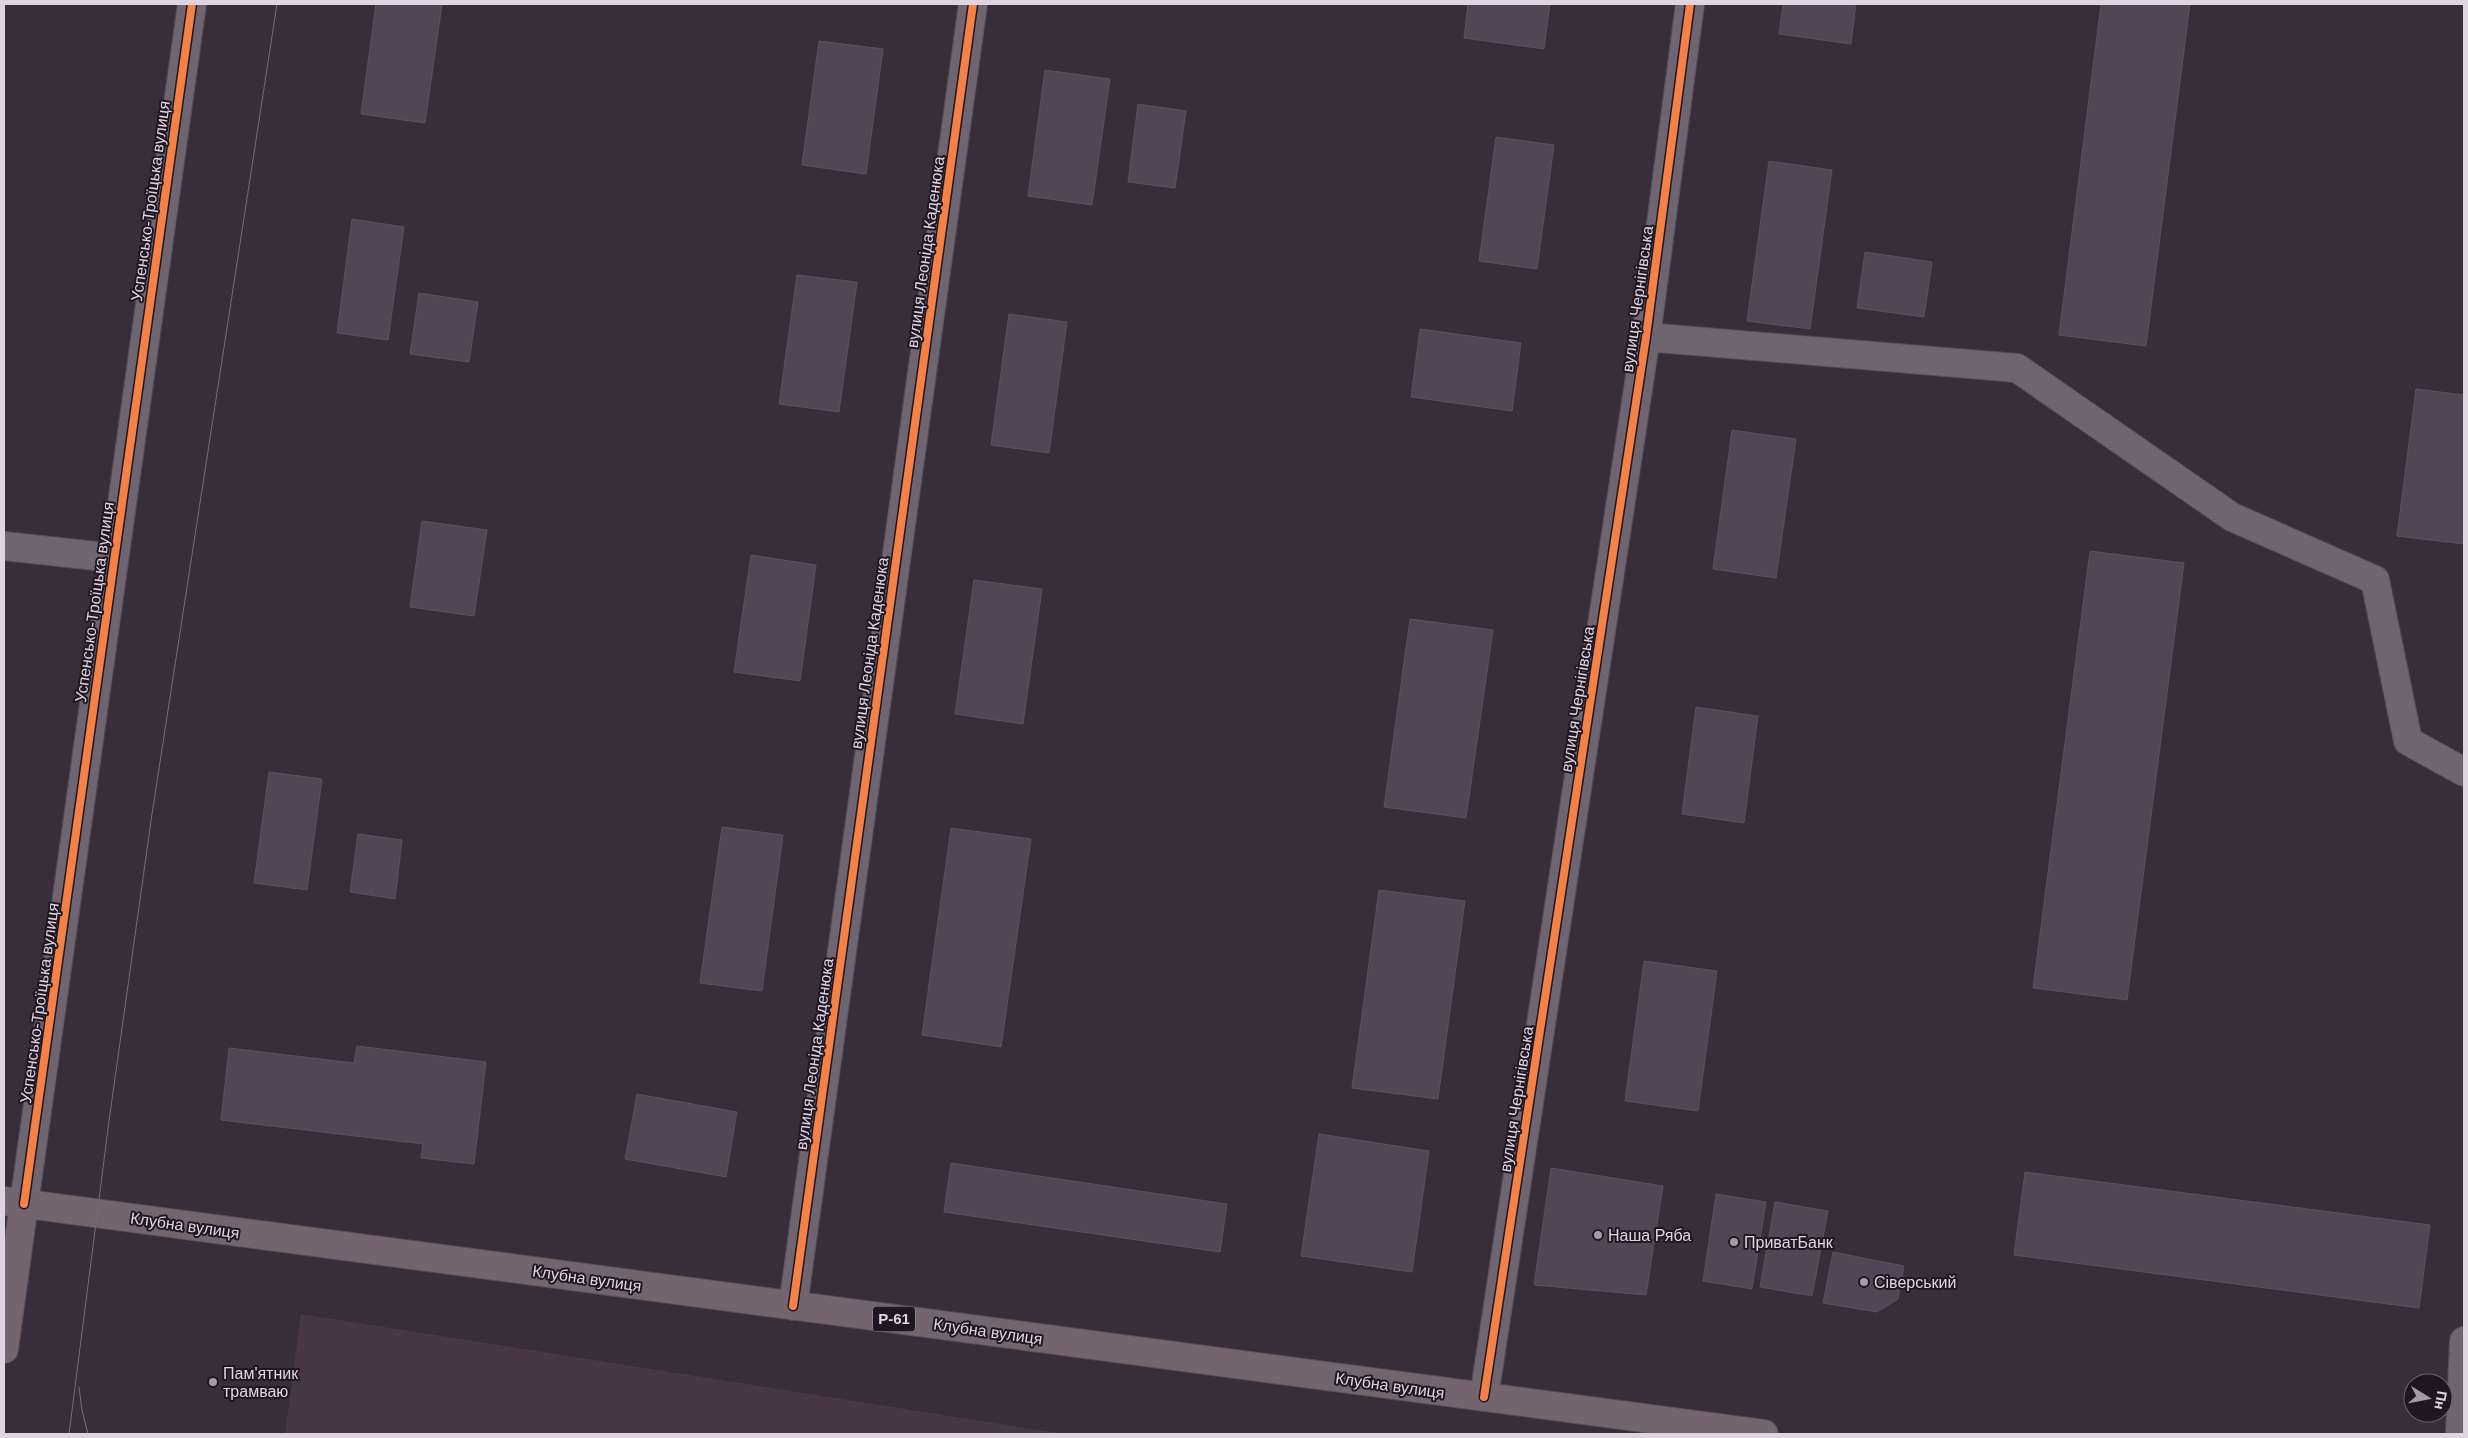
<svg xmlns="http://www.w3.org/2000/svg" width="2468" height="1438" font-family="Arial,sans-serif">
	<style>
		.industrial { fill: #483845 }
		.building { fill: #514658; stroke: #5a525e }
		.lines { fill: none; stroke-linecap: round; stroke-linejoin: round }
		.minor-casing { stroke: #564d58; stroke-width: 30 }
		.major-casing { stroke: #564d58; stroke-width: 30 }
		.minor { stroke: #6e6570; stroke-width: 28 }
		.major { stroke: #74646e; stroke-width: 28 }
		.tram { stroke: #746c76; stroke-width: 1 }
		.cycleway-casing { stroke: #1e1620; stroke-width: 11 }
		.cycleway { stroke: #f48246; stroke-width: 8 }
		.poi-dot { fill: #a59aa8; stroke: #1e1620; stroke-width: 2 }
		.labels { text-anchor: middle; stroke-width: 4; stroke-linejoin: round; paint-order: stroke }
		.shield { fill: #1e1620; stroke: #a69ba8; stroke-width: 1 }
		.shield-label { font-size: 15px; font-weight: bold; fill: #e0d4e2 }
		.street-label { font-size: 16px; fill: #e0d4e2; stroke: #1e1620 }
		.poi-label { font-size: 16px; fill: #e0d4e2; stroke: #1e1620; text-anchor: start }
	</style>
	<rect width="100%" height="100%" fill="#382e3b"/>
	<path class="industrial" d="M301,1314L1064,1434H285Z"/>
	<path class="building" d="M376,4H442L425,123L361,114Z
		M1468,4H1550L1544,49L1464,38Z
		M1783,4H1856L1851,44L1779,34Z
		M2101,4H2190L2146,346L2059,335Z
		M819,41L883,49L866,174L802,165Z
		M1045,70L1110,79L1092,205L1028,196Z
		M1138,104L1186,111L1175,188L1128,182Z
		M1496,137L1554,145L1537,269L1479,261Z
		M1769,161L1832,170L1810,329L1747,321Z
		M352,219L404,227L388,340L337,333Z
		M1865,252L1932,262L1924,317L1857,308Z
		M797,275L857,282L839,412L779,404Z
		M419,293L478,302L469,362L410,354Z
		M1009,314L1067,322L1049,453L991,445Z
		M1420,329L1521,343L1512,411L1411,397Z
		M2416,389L2464,395V544L2397,536Z
		M1732,430L1796,439L1776,578L1713,569Z
		M422,521L487,530L474,616L410,607Z
		M2090,551L2184,563L2127,1000L2033,988Z
		M751,555L816,565L800,681L734,672Z
		M974,580L1042,589L1023,724L955,714Z
		M1410,619L1493,630L1466,818L1384,807Z
		M1696,707L1758,716L1744,823L1682,814Z
		M269,772L322,779L307,890L254,883Z
		M722,827L783,835L762,991L700,983Z
		M951,828L1031,839L1001,1047L922,1035Z
		M358,834L402,840L395,899L350,892Z
		M1379,890L1465,901L1438,1099L1352,1088Z
		M1644,961L1717,971L1698,1111L1625,1101Z
		M357,1046L486,1062L474,1164L421,1158L423,1144L221,1120L229,1048L354,1063Z
		M637,1094L737,1112L726,1177L625,1159Z
		M1319,1134L1429,1151L1412,1272L1301,1256Z
		M951,1163L1227,1204L1220,1252L944,1212Z
		M1551,1168L1663,1186L1646,1295L1534,1285Z
		M2025,1172L2430,1225L2419,1308L2014,1255Z
		M1716,1194L1766,1202L1752,1289L1703,1281Z
		M1775,1202L1828,1211L1812,1296L1760,1287Z
		M1833,1252L1904,1266L1898,1299L1877,1312L1823,1303Z"/>
	<g class="lines">
		<defs>
			<path id="minor" d="M1646,337L2017,368L2232,517L2375,580L2408,741L2464,772
				M4,546L114,558
				M24,1204L192,4
				M793,1306L973,4
				M1484,1397L1646,337L1690,4
				M2460,1434L2464,1341"/>
			<path id="major" d="M4,1201L1764,1434
				M4,1349L24,1204"/>
		</defs>
		<use href="#minor" class="minor-casing"/>
		<use href="#major" class="major-casing"/>
		<use href="#minor" class="minor"/>
		<use href="#major" class="major"/>
		<path class="tram" d="M79,1387L82,1410L88,1434
			M69,1434L109,1121L152,814L277,4"/>
		<defs>
			<path id="cycleway" d="M24,1204L192,4
				M793,1306L973,4
				M1484,1397L1646,337L1690,4"/>
		</defs>
		<use href="#cycleway" class="cycleway-casing"/>
		<use href="#cycleway" class="cycleway"/>
	</g>
	<g class="poi-dot">
		<circle cx="1598" cy="1235" r="5"/>
		<circle cx="1734" cy="1242" r="5"/>
		<circle cx="1864" cy="1282" r="5"/>
		<circle cx="213" cy="1382" r="5"/>
	</g>
	<g class="labels">
		<rect class="shield" x="873" y="1306.5" width="42" height="25" rx="4"/>
		<g class="shield-label">
			<text x="894" y="1324">Р-61</text>
		</g>
		<g class="street-label">
			<text transform="translate(150 201) rotate(-82)" y="6">Успенсько-Троїцька вулиця</text>
			<text transform="translate(925 252) rotate(-82)" y="6">вулиця Леоніда Каденюка</text>
			<text transform="translate(1637 299) rotate(-82)" y="6">вулиця Чернігівська</text>
			<text transform="translate(94 602) rotate(-82)" y="6">Успенсько-Троїцька вулиця</text>
			<text transform="translate(869 653) rotate(-82)" y="6">вулиця Леоніда Каденюка</text>
			<text transform="translate(1577 699) rotate(-81)" y="6">вулиця Чернігівська</text>
			<text transform="translate(39 1003) rotate(-82)" y="6">Успенсько-Троїцька вулиця</text>
			<text transform="translate(814 1054) rotate(-82)" y="6">вулиця Леоніда Каденюка</text>
			<text transform="translate(1516 1099) rotate(-81)" y="6">вулиця Чернігівська</text>
			<text transform="translate(185 1225) rotate(8)" y="6">Клубна вулиця</text>
			<text transform="translate(587 1278) rotate(8)" y="6">Клубна вулиця</text>
			<text transform="translate(988 1331) rotate(8)" y="6">Клубна вулиця</text>
			<text transform="translate(1390 1385) rotate(8)" y="6">Клубна вулиця</text>
		</g>
		<g class="poi-label">
			<text x="1608" y="1241">Наша Ряба</text>
			<text x="1744" y="1248">ПриватБанк</text>
			<text x="1874" y="1288">Сіверський</text>
			<text x="223" y="1379">Пам'ятник<tspan x="223" dy="18">трамваю</tspan></text>
		</g>
	</g>
	<rect width="2468" height="1438" fill="none" stroke="#e0d4e2" stroke-width="10"/>
	<g transform="translate(2428 1398) rotate(100)"><circle r="24" fill="#1e1620" stroke="#6c626e"/>
	<path d="M0-4L9 19L0 12L-9 19Z" fill="#a59aa8"/>
	<text y="-8" font-size="14" font-weight="bold" text-anchor="middle" fill="#e0d4e2">Пн</text>
	</g>
</svg>
